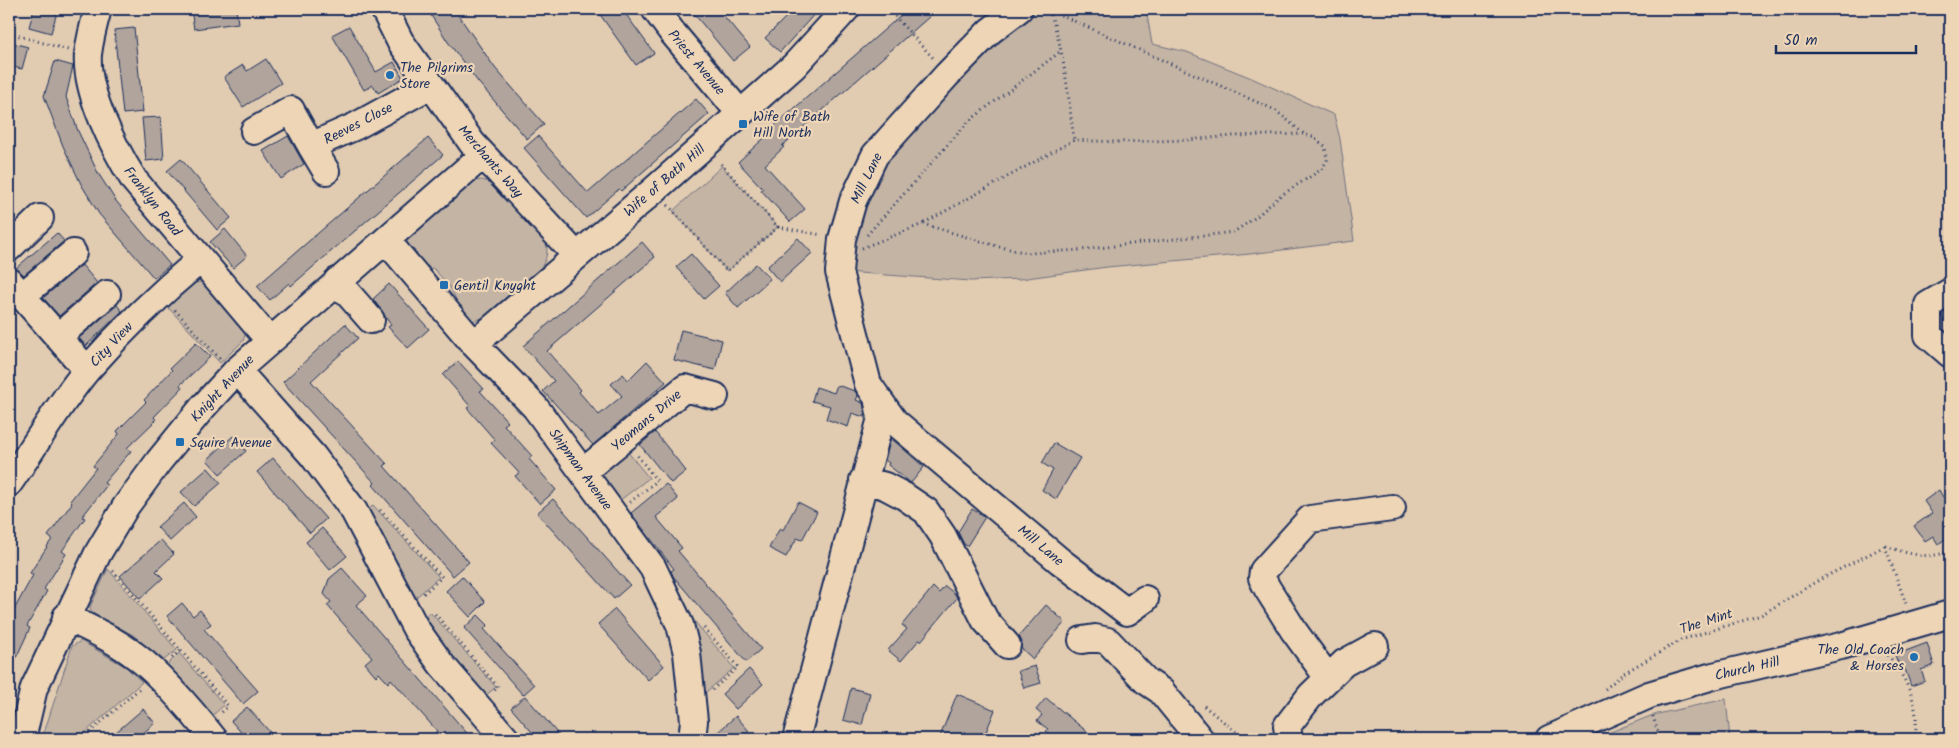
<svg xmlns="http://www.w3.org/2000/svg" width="1959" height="748" font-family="Kalam,sans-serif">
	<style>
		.green { fill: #c4b4a4; stroke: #707281 }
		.building { fill: #b0a49c; stroke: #1b2f5e }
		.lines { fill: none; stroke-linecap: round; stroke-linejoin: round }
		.minor-casing { stroke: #1b2f5e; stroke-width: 30 }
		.path { stroke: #1b2f5e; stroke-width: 3; stroke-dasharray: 1 4; stroke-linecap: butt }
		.minor { stroke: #eed5b6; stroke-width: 26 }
		.poi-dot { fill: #1f6fb2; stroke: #eed5b6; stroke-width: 2 }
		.labels { text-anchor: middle; stroke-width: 4.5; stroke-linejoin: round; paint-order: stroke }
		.street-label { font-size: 14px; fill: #1b2f5e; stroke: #eed5b6 }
		.poi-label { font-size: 14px; fill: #1b2f5e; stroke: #eed5b6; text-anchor: start }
	</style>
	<rect width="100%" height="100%" fill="#e1cbb1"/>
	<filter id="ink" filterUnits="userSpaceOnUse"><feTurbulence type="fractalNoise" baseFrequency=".02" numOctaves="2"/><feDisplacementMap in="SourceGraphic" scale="10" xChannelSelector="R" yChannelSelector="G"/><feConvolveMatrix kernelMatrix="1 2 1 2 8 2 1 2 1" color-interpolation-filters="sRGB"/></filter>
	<g filter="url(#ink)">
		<path class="green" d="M1034,9H1146L1152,44L1187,52L1249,77L1334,115L1340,139L1354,241L1250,254L1107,267L1020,279L971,281L845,272L847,255L881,157L990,43Z
			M722,166L778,227L727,271L673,211Z
			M482,180L492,183L546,241C548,253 547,260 539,270L485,317L473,321L465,318L450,287L434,269L415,261L406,248L408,234L472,181Z
			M203,282L246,332L243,341L220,363L162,301L192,283Z
			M622,445L649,478L615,504L590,470Z
			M373,505L439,577L414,599L368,511Z
			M108,569L177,650L164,660L133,635L91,612L90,607Z
			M679,603L734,668L706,692L700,689Z
			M430,612L496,687L485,696L452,658L425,616Z
			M81,641L126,667L142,682L78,739H42L72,646Z
			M179,653L224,705L212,716L167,665Z
			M1726,699L1730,739H1593L1653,715Z"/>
		<path class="building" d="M34,9H58L51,33L29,27Z
			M191,9H236L238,23L194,29Z
			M427,9H454L495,68L544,124L527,139L478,82L448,42Z
			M596,9H622L654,53L636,65Z
			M690,9H718L750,47L733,61Z
			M794,9H819L780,52L765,38Z
			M908,9H938L782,146L784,147L765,165L805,209L790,222L761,190L763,189L738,162L775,128L773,127Z
			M349,26L376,72L394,62L403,78L378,93L373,85L364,90L332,35Z
			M134,28L143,112L123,114L114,30Z
			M9,42L28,47L22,69L9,66Z
			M266,59L281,83L243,107L224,77L243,65L247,71Z
			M55,61L73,66L66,97L78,131L98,173L116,201L170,265L154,278L99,214L81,184L63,146L44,96Z
			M696,99L709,114L621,191L619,189L586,218L524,148L538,136L588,193Z
			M161,117L164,159L146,161L142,118Z
			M288,136L304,164L281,179L263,151Z
			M428,138L443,155L291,286L289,283L270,300L257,286Z
			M181,159L231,218L217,230L167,171Z
			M225,229L247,256L233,268L210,242Z
			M57,233L64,241L24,275L16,268Z
			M798,238L812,253L780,282L767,267Z
			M642,242L655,257L547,351L581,390L579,392L599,415L622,396L611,384L623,374L628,380L647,361L666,382L593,445L543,391L554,381L523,346Z
			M691,254L719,286L704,299L676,267Z
			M756,264L770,279L738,308L725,293Z
			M82,265L97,283L59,316L43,298Z
			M389,284L429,329L408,348L388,327L391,325L373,299Z
			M117,305L122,311L86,346L79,338Z
			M345,324L358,338L311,381L387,464L384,466L469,562L453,576L373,485L375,483L283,382Z
			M681,330L722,340L715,370L674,360Z
			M196,343L210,357L180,385L182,388L154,417L156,420L127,448L131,451L104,483L107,485L82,517L85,518L62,551L66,554L44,589L47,591L27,626L30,628L9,673V619L33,575L30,573L52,539L48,536L72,503L70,501L96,468L93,466L119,434L117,431L146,402L144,400L172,370L170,368Z
			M458,361L484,389L480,391L508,422L504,425L532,456L529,459L556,490L540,504L515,476L519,473L491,443L495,440L467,408L470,406L443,375Z
			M837,385L855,391L858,396L856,400L863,403L865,413L864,417L852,413L848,427L826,419L830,406L812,401L816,387L834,393Z
			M655,432L686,471L671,483L640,445Z
			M233,436L246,451L220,474L207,460Z
			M891,438L924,467L911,483L888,465L889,463L885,460Z
			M1054,443L1080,458L1056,499L1042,490L1053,470L1042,463Z
			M273,458L326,519L310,533L257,472Z
			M208,468L221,483L194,506L181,492Z
			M666,484L678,499L656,517L682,548L678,551L761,649L746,662L673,576L671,571L674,569L631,513Z
			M1939,490L1943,497L1950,492V536L1938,544L1933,536L1925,541L1914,526L1932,513L1924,501Z
			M553,499L630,585L614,599L537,513Z
			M798,502L817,512L802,540L797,538L786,557L769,548L780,528L783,530Z
			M184,503L196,517L170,541L157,527Z
			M972,509L985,517L967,546L964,544L958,532Z
			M322,528L347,556L330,570L306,542Z
			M161,540L174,554L156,571L163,578L140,599L120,576Z
			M342,568L367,596L356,605L472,739H428L437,731L391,679L388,683L379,673L376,676L365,663L372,657L327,605L331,602L324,594L329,579Z
			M462,576L485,602L470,617L446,591Z
			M945,586L955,594L957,598L921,641L919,640L901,661L888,650L907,629L902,625L933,587L939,593Z
			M182,603L193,616L200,610L211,624L204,629L258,691L243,704L167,616Z
			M1046,605L1065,622L1033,659L1021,648L1022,642L1019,636Z
			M615,609L664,666L648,680L598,624Z
			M478,615L488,625L484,629L534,685L523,695L464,628Z
			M1927,643L1934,665L1921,670L1925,681L1911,686L1905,669L1901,671L1895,655Z
			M1035,666L1041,683L1024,688L1018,671Z
			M749,669L763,684L736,709L722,694Z
			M851,688L870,693L862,725L843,720Z
			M957,694L995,710L983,739H939Z
			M525,696L540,713L562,739H538L511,708Z
			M1046,698L1096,739H1055L1046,731L1048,729L1037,721L1042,715L1036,710Z
			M247,707L260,721L276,739H247L231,721Z
			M143,709L155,723L136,739H108Z
			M736,716L749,731L740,739H710Z"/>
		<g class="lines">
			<defs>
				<path id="minor" d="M98,9C94,23 90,39 88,54C85,92 114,148 134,180L269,340
					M384,9L400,41L472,143L576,255
					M655,9L672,32L740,113
					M254,131L291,110L311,146L356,126L431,85
					M311,146L326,171
					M386,240L474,344L535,407L653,568L680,625L687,653L694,721L692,739
					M9,248L40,218
					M9,281L87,370C123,329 159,294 200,260
					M337,281L371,320
					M1950,292L1928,305V335L1950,354
					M22,296L73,253
					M58,337L107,294
					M474,344L654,190L794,66L846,9
					M237,370L313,456L354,511L416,629L441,664L506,739
					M877,397L895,422L1060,561L1127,612L1145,599
					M584,471L685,388L715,396
					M863,480L885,486L904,496L926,511L943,536L985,620L1007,645
					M9,483C35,446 58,405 87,370
					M66,617C91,629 115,640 137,657C162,676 194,714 214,739
					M1082,640L1095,638L1108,641L1146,681L1161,691L1200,739
					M1328,678L1294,631L1267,588L1262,578L1263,571L1310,519L1392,508
					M22,739L34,688L98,553L126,506L159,461L203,407L237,370L482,156
					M796,739L881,418L877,397L868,384L839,272L842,239L853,201L875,155L947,75L990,31L1019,9
					M1289,739L1287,726L1311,695L1344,663L1375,646
					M1549,739L1649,695L1713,676L1841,646L1950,614"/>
			</defs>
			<use href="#minor" class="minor-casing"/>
			<path class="path" d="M888,9L934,59
				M1049,10C1065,51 1068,96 1074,140
				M9,33L68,50
				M668,205L727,271L778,227L719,162
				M924,223L1074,140L1116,142L1187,140L1233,136L1303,134
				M778,227L822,235
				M867,235L969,121L1061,51
				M862,248L923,224L1000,247L1028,253L1081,250L1234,232L1256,217L1280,196L1322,169L1327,160L1325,146L1313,137L1304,134L1275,110L1047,9
				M175,310L220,359
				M630,502L657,481L637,455
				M380,510L442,577L423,594
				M1885,546L1906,604
				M1886,546C1908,554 1928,560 1950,551
				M113,571L228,706L220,714
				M435,614L498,687L493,692
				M704,628L738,667L712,690
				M1888,655C1907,679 1922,709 1914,739
				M172,658L180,650
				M1605,689L1624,673L1681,640L1761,615L1819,580L1885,546
				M1204,706L1245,739
				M1653,716L1660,739
				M82,739L140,688"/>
			<use href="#minor" class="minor"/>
		</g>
	</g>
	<g class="poi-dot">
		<circle cx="390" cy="75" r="5"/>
		<rect x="738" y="119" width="10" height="10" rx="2.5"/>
		<rect x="439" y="280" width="10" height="10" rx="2.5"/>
		<rect x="175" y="437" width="10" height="10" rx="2.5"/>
		<circle cx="1914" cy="657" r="5"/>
	</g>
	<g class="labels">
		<g class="street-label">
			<text transform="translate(697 62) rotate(50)" y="5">Priest Avenue</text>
			<text transform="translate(358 123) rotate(-27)" y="5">Reeves Close</text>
			<text transform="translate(491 161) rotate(49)" y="5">Merchants Way</text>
			<text transform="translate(866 178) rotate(-64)" y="5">Mill Lane</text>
			<text transform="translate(664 180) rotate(-41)" y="5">Wife of Bath Hill</text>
			<text transform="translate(153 201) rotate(52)" y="5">Franklyn Road</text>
			<text transform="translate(111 344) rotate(-47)" y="5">City View</text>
			<text transform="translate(222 388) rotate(-47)" y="5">Knight Avenue</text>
			<text transform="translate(646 420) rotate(-40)" y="5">Yeomans Drive</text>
			<text transform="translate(581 469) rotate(54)" y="5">Shipman Avenue</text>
			<text transform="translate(1041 545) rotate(40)" y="5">Mill Lane</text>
			<text transform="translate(1706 621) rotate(-18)" y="5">The Mint</text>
			<text transform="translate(1747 668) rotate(-13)" y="5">Church Hill</text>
		</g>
		<g class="poi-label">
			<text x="400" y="72">The Pilgrims<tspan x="400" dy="16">Store</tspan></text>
			<text x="753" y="121">Wife of Bath<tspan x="753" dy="16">Hill North</tspan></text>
			<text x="454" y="290">Gentil Knyght</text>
			<text x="190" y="447">Squire Avenue</text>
			<text x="1904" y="654" text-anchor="end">The Old Coach<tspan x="1904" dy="16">&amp; Horses</tspan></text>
		</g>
	</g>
	<rect width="1959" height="748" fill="none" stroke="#eed5b6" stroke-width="30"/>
	<rect x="15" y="15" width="1929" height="718" fill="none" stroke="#1b2f5e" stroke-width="2" filter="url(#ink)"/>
	<path d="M1776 45v8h140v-8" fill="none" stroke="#1b2f5e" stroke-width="2.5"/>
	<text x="1784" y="45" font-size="15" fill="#1b2f5e" stroke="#eed5b6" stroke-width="4" paint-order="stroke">50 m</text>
</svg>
